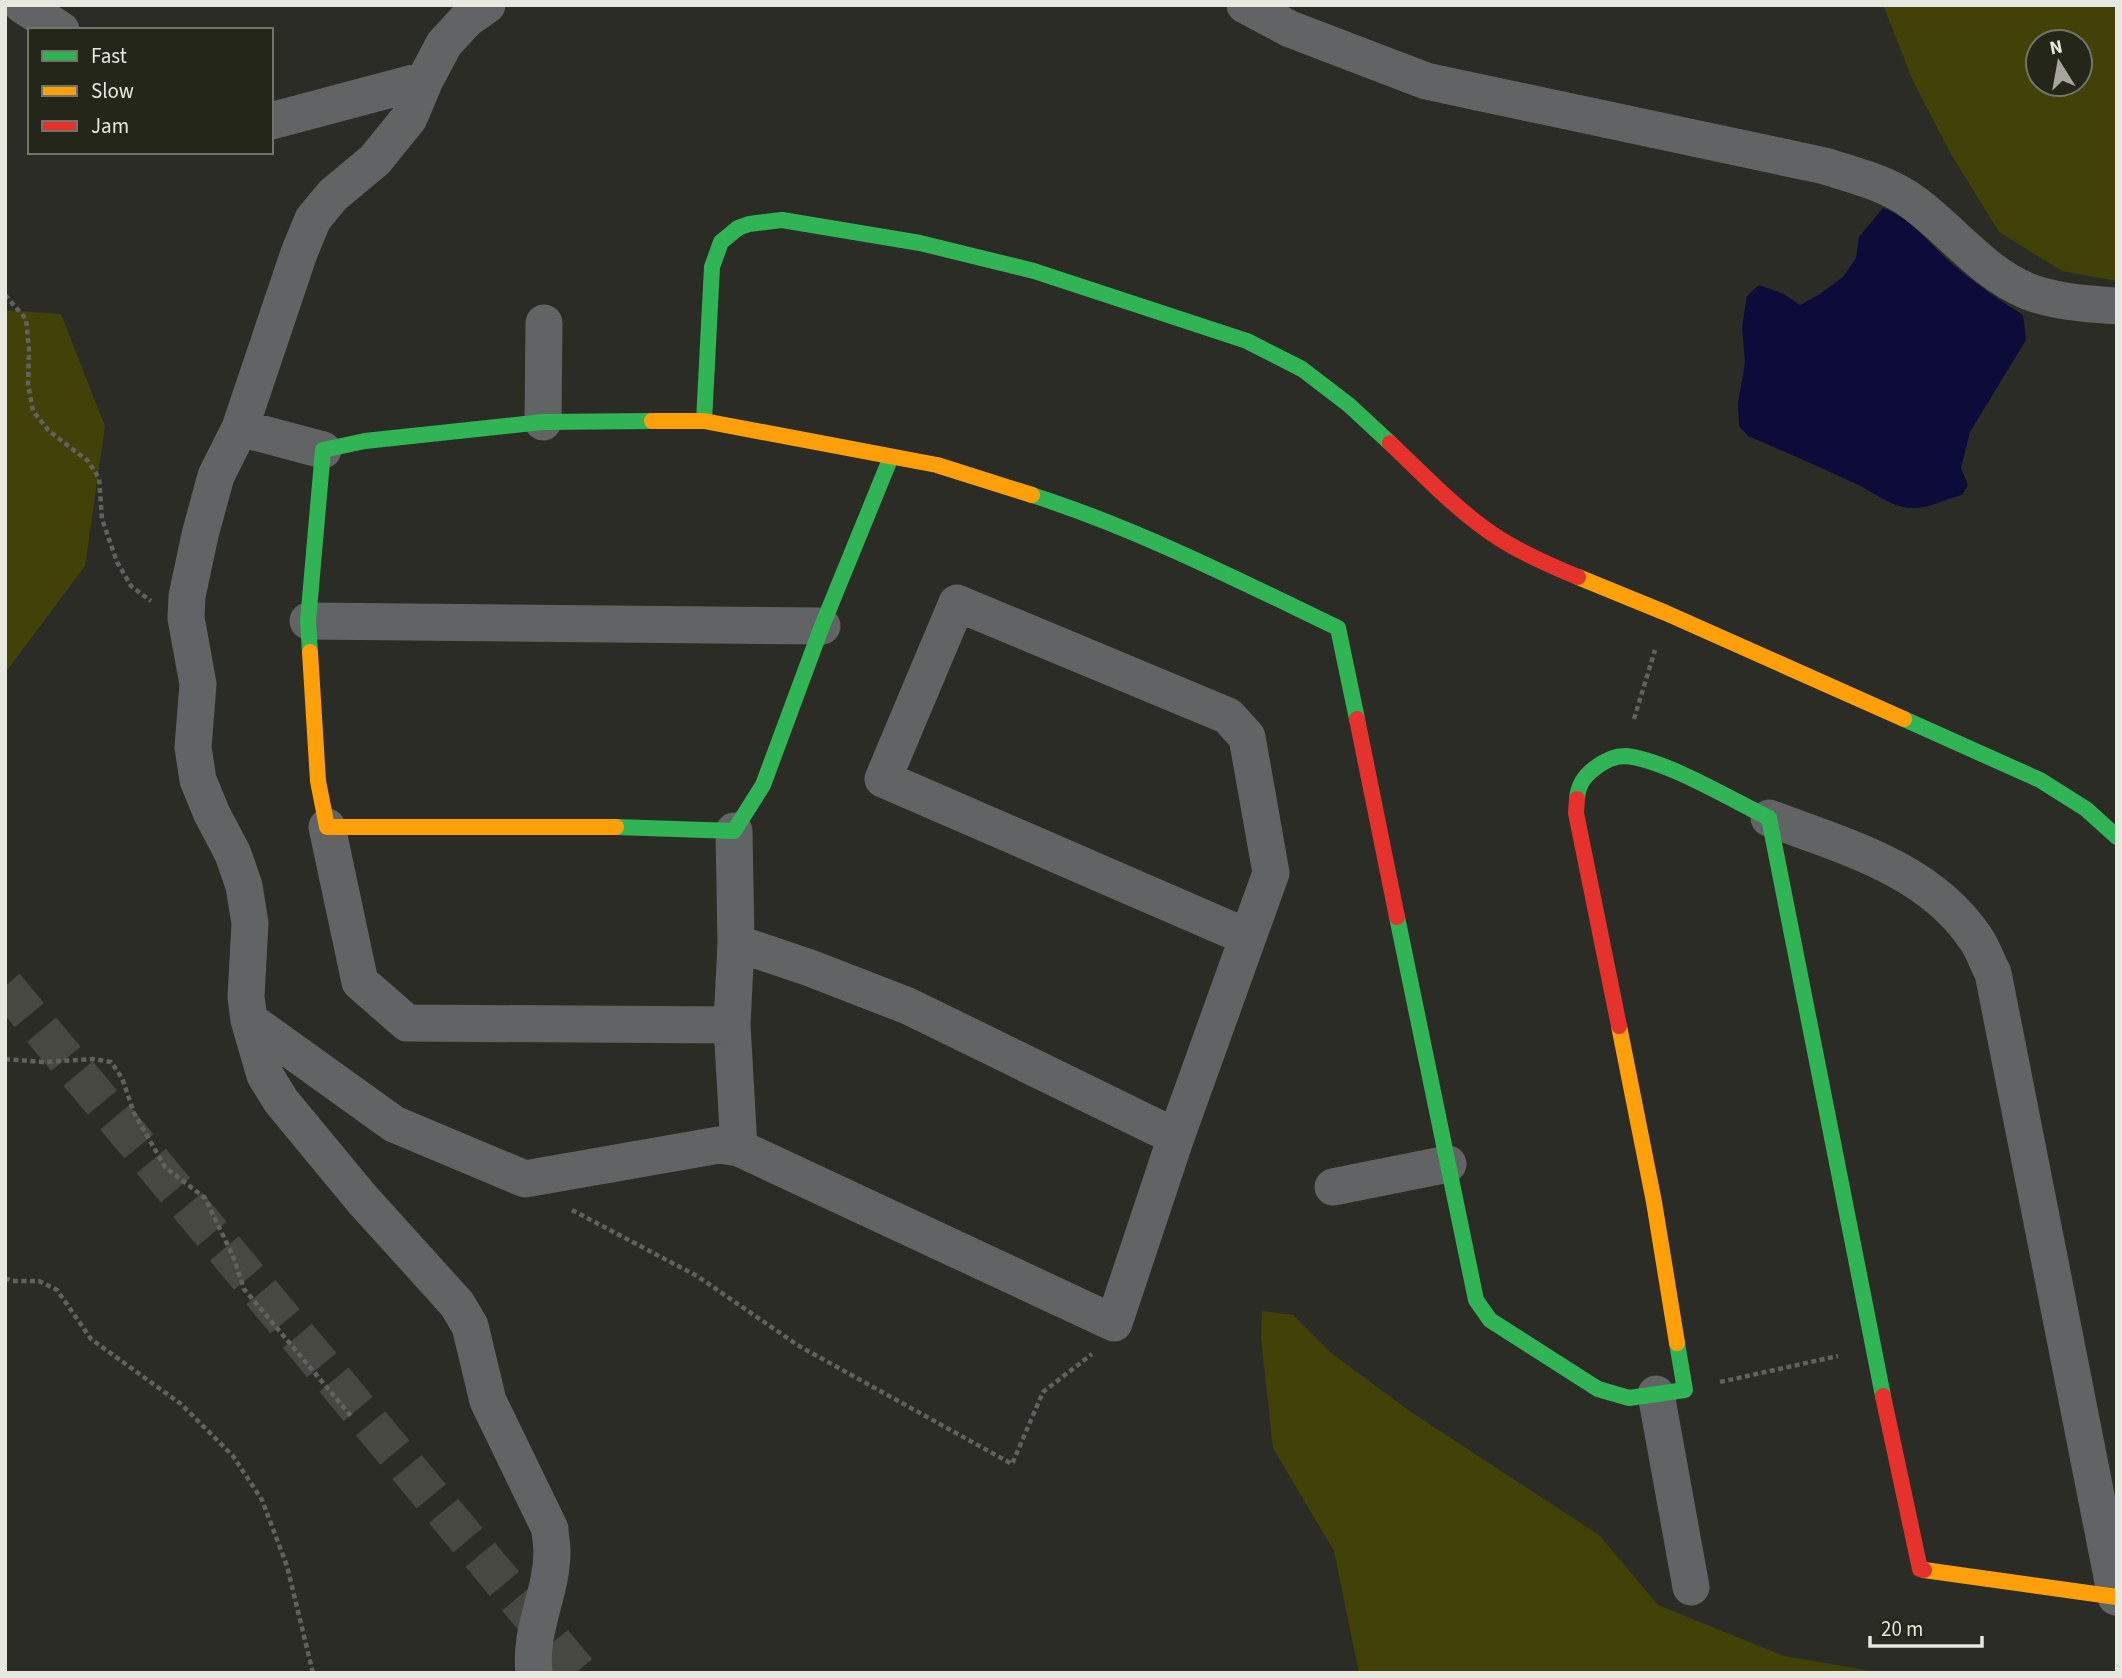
<svg xmlns="http://www.w3.org/2000/svg" width="2122" height="1678" font-family="'Source Sans 3',sans-serif">
	<style>
		.green { fill: #414108; fill-rule: evenodd }
		.water { fill: #0d0b3a }
		.lines { fill: none; stroke-linecap: round; stroke-linejoin: round }
		.primary-tunnel { stroke: #484843; stroke-width: 38; stroke-dasharray: 38 19; stroke-linecap: butt }
		.path { stroke: #61625f; stroke-width: 4.5; stroke-dasharray: 5 3.5; stroke-linecap: butt }
		.street { stroke: #626364; stroke-width: 37 }
		.fast { stroke: #30b455; stroke-width: 16 }
		.slow { stroke: #ff9f0a; stroke-width: 16 }
		.jam { stroke: #e5322d; stroke-width: 16 }
	</style>
	<rect width="100%" height="100%" fill="#2c2c27"/>
	<path class="green" d="M1883,5H2117V281L2062,271L1999,232L1951,154L1914,83ZM2038,42H2080V84H2038Z
		M5,310L61,314L105,426L85,566L5,673Z
		M1262,1311L1293,1315L1331,1353L1411,1412L1599,1535L1658,1605L1784,1656L1883,1673H1359L1334,1551L1273,1448L1261,1338Z"/>
	<path class="water" d="M1883,208C1911,218 1929,243 1951,263C1974,283 1998,299 2023,315L2026,340L1970,432L1961,468L1968,485L1962,495C1944,499 1929,509 1911,508C1890,507 1871,490 1852,482C1818,466 1783,451 1748,436L1739,426L1738,403L1745,363L1742,327L1747,296L1759,285L1784,294L1800,305L1820,294L1843,277L1856,258L1859,237Z"/>
	<g class="lines">
		<path class="primary-tunnel" d="M5,986L579,1673"/>
		<path class="path" d="M5,295L26,319L29,350L28,384L33,411L49,431L88,461L99,478L102,519L117,562L131,586L151,601
			M1634,719L1655,650
			M5,1059L42,1062L94,1059L111,1062L122,1078L134,1113L165,1167L205,1198L233,1256L244,1289L351,1416
			M572,1210L697,1276L799,1346L1012,1464L1043,1392L1092,1354
			M5,1278L12,1281H39L57,1290L91,1339L181,1404L233,1456L262,1500L287,1566L313,1673
			M1720,1382L1838,1356"/>
		<path class="street" d="M22,5L61,30
			M487,5L467,19L444,44L425,80L409,118L375,160L333,195L313,219L299,253L240,428L216,476L200,535L187,596L186,618L198,684L193,747L198,780L212,814L233,854L244,886L250,923L246,997L249,1020L265,1075L281,1101L362,1199L457,1304L470,1326L488,1401L550,1529C550,1536 552,1544 552,1551C552,1594 529,1628 534,1673
			M1245,5L1290,29L1426,81L1825,166C1855,176 1888,183 1914,203C1952,231 1982,272 2027,291C2055,302 2087,304 2117,306
			M271,121L425,80
			M543,422L544,323
			M240,428L323,450
			M308,621L822,626
			M1769,818C1843,846 1929,868 1976,939C1983,949 1987,962 1993,973L2116,1597
			M327,827L360,982L407,1023L732,1025
			M734,831L736,943L732,1025L739,1148L1114,1323L1176,1137L1271,873L1247,737L1228,716L957,603L883,779L1247,937
			M736,943L810,968L908,1006L1176,1137
			M249,1020L394,1124L525,1179L719,1145L739,1148
			M1333,1187L1448,1164
			M1656,1394L1691,1587"/>
		<path class="fast" d="M704,421L712,267L721,242L738,228L749,224L782,220L920,243L1034,271L1247,341L1302,369L1349,405L1390,443
			M1032,495C1138,529 1238,580 1338,628L1357,719
			M310,652L308,621L323,450L365,441L543,422L652,421
			M1904,719L2040,780L2086,809L2117,837
			M1577,799C1578,785 1584,776 1595,768C1604,761 1613,756 1625,756C1664,759 1732,800 1769,818L1883,1396
			M616,827L734,831L763,785L822,626L891,457
			M1397,917L1476,1300L1490,1320L1598,1389L1629,1398L1685,1390L1677,1343"/>
		<path class="slow" d="M652,421H704L937,465L1032,495
			M1578,577L1666,613L1904,719
			M310,652L318,781L327,827H616
			M1619,1026L1654,1202L1677,1343
			M1924,1570L2117,1597"/>
		<path class="jam" d="M1390,443C1425,476 1459,513 1500,539C1524,554 1551,566 1578,577
			M1357,719L1397,917
			M1577,799L1576,813L1619,1026
			M1883,1396L1920,1569L1924,1570"/>
	</g>
	<rect width="2122" height="1678" fill="none" stroke="#e7e8e0" stroke-width="14"/>
	<rect x="28" y="28" width="245" height="126" fill="#25261a" stroke="#737469" stroke-width="2"/>
	<rect x="42" y="51" width="35" height="10" fill="#30b455" stroke="#737469" stroke-width="2"/>
	<text x="91" y="63" font-size="21" fill="#e7e8e0">Fast</text>
	<rect x="42" y="86" width="35" height="10" fill="#ff9f0a" stroke="#737469" stroke-width="2"/>
	<text x="91" y="98" font-size="21" fill="#e7e8e0">Slow</text>
	<rect x="42" y="121" width="35" height="10" fill="#e5322d" stroke="#737469" stroke-width="2"/>
	<text x="91" y="133" font-size="21" fill="#e7e8e0">Jam</text>
	<g transform="translate(2059 63) rotate(349)"><circle r="33" fill="#25261a" stroke="#737469" stroke-width="2"/>
	<path d="M0-5L12 26L0 18L-12 26Z" fill="#a6a69f"/>
	<text y="-10" font-size="19" font-weight="bold" text-anchor="middle" fill="#e7e8e0">N</text>
	</g>
	<path d="M1870 1636v10h112v-10" fill="none" stroke="#e7e8e0" stroke-width="3.5"/>
	<text x="1881" y="1636" font-size="21" fill="#e7e8e0" stroke="#25261a" stroke-width="5" paint-order="stroke">20 m</text>
</svg>
